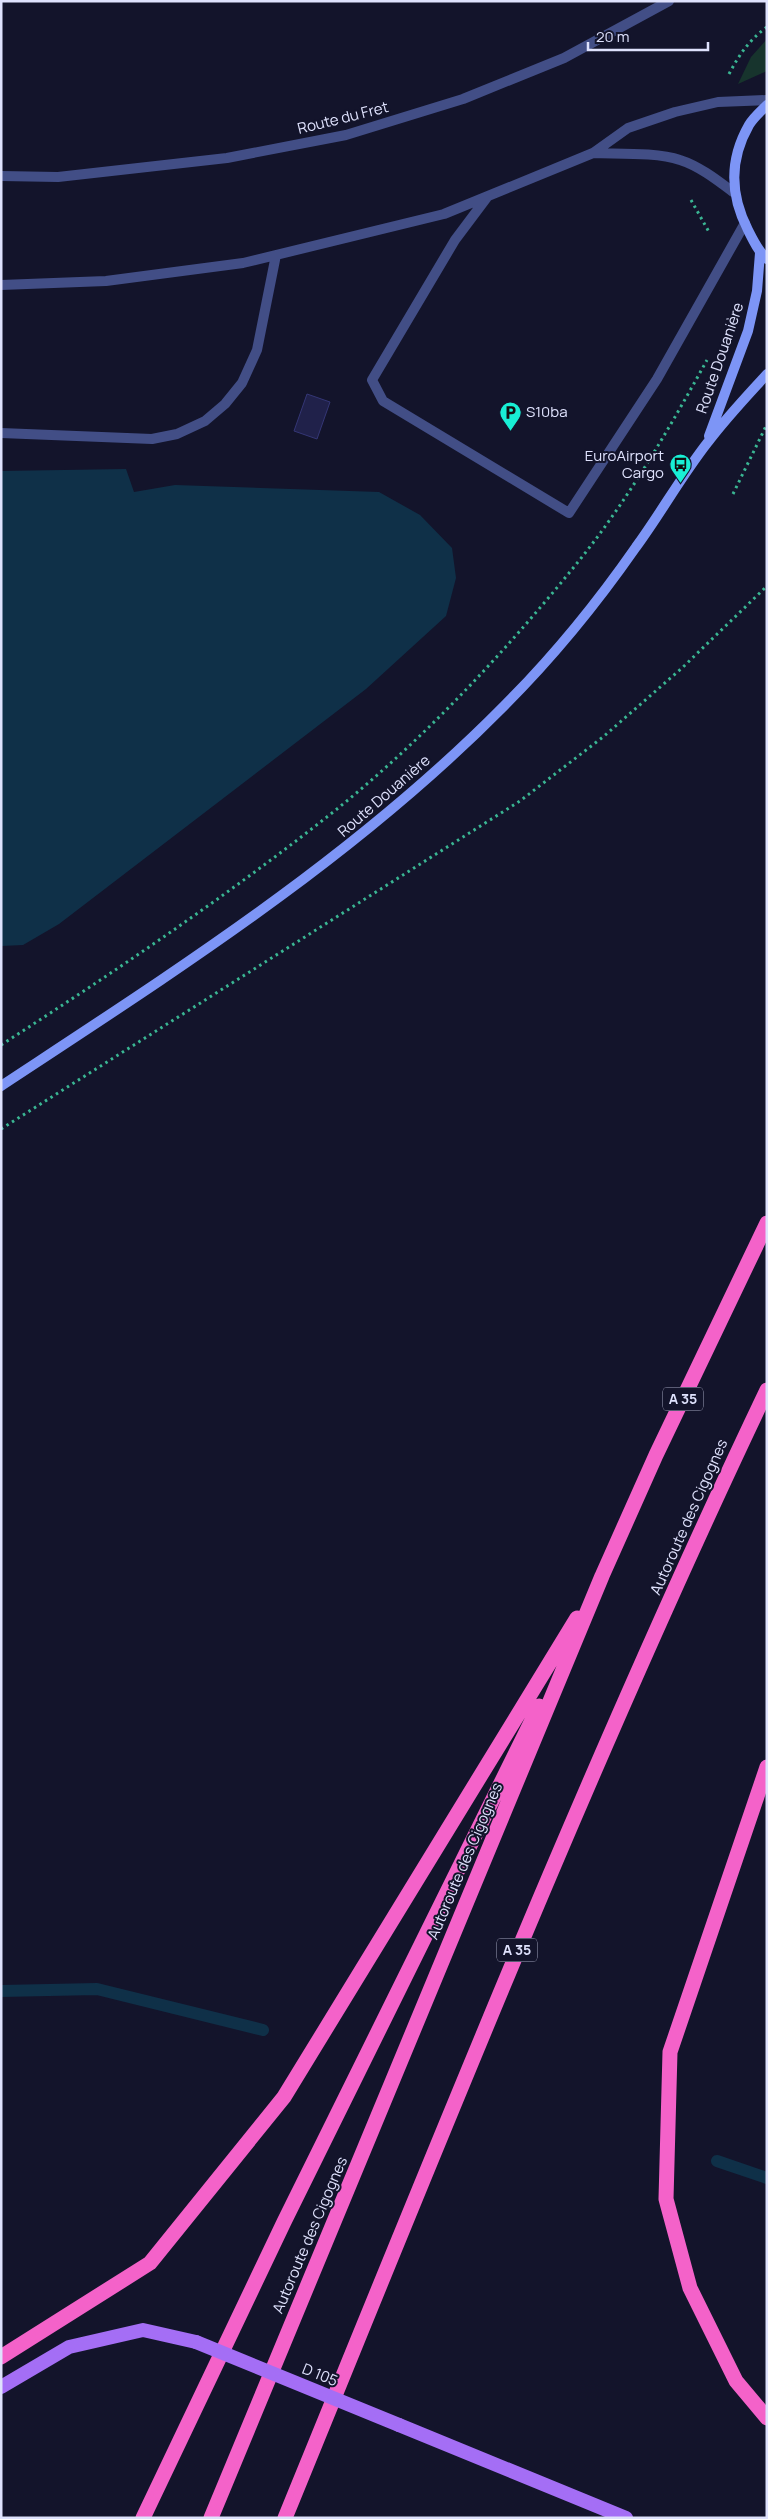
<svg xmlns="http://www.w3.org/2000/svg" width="768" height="2519" font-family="Manrope,sans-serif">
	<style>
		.green { fill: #17342d }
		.water { fill: #0f3048 }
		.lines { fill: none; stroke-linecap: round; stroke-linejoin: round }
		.stream { stroke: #0f3048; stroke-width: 12 }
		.building { fill: #20214a; stroke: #343675 }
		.path { stroke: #3ab693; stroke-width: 3; stroke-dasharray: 2.5 4; stroke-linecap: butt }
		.service { stroke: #424e86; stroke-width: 10 }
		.secondary { stroke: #7d95f6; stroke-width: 10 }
		.primary { stroke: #a46ef5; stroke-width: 14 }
		.motorway { stroke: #f462c9; stroke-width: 15 }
		.primary-bridge { stroke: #a46ef5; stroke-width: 14 }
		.labels { text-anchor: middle; stroke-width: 4; stroke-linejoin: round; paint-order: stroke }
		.shield { fill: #13142b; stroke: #a2a4be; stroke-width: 1 }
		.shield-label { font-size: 14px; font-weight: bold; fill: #dfe2fd }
		.street-label { font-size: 15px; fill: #dfe2fd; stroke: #13142b }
		.poi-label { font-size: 15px; fill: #dfe2fd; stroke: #13142b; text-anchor: start }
	</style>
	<rect width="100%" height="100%" fill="#13142b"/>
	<path class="green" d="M767,39V71L738,84L751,57Z"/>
	<path class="water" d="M126,469L134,492L175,485L379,492L420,515L452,548L456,578L446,616L366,689L59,924L23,945L1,946V471Z"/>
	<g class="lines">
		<path class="stream" d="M1,1991L97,1989L263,2030
			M717,2161L767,2178"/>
	</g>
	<path class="building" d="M307,394L330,402L317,439L294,431Z"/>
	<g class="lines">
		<path class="path" d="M729,74C739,55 749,40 767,27
			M691,200L709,232
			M733,494L767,424
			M1,1045C116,971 230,894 337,809C426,737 506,651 578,562C628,500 669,429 707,360
			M1,1129L520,801L603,737L682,668L767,586"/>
		<path class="service" d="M593,153C618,154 657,152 680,160C699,166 717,180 733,192
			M1,176L58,177L227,158L346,135L463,99L564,58L669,1
			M488,196L455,240L372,380L383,401L569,513L657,379L745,223
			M1,285L106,281L243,263L444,214L593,153L628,128L675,112L718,102L767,100
			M1,433L152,439L177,434L205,421L225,404L242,383L257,350L276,255"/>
		<path class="secondary" d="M767,105C761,111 753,118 749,125C729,160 730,195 748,230C753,240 758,251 767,259
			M709,436L748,331L757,291L760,253
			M1,1086C177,970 355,857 504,706C552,658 597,603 636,547C661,513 682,475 708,442C726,418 747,396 767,374"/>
		<path class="primary" d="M1,2387L69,2347L143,2330L196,2342
			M399,2425L626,2518"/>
		<path class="motorway" d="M767,1767L670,2052L666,2199L690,2288L736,2381L767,2418
			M1,2357L150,2263L284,2097L577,1618
			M143,2518L284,2222L539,1706
			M211,2518L602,1576L656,1455L767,1223
			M285,2518C440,2139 591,1759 767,1390"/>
		<path class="primary-bridge" d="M196,2342L399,2425"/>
	</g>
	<defs>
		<symbol id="parking-pin" viewBox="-11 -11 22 30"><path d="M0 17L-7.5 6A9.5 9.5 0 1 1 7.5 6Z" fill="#18efd5" stroke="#13142b"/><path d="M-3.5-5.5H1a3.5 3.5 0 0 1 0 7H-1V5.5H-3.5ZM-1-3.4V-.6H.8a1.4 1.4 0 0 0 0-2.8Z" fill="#111"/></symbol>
		<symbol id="bus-pin" viewBox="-11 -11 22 30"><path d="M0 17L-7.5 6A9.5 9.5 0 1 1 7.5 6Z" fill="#18efd5" stroke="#13142b"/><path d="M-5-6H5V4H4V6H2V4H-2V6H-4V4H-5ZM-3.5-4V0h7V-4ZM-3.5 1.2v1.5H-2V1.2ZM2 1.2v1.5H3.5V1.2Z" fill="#111"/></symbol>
	</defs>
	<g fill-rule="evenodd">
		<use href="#parking-pin" x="498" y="400" width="25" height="34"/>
		<use href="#bus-pin" x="668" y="452" width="25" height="34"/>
	</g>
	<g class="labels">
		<g class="shield">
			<rect x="663" y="1387.5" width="40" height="23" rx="4"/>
			<rect x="497" y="1938.5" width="40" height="23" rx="4"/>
		</g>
		<g class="shield-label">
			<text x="683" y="1404">A 35</text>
			<text x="517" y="1955">A 35</text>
		</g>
		<g class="street-label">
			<text transform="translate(343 118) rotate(-14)" y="5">Route du Fret</text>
			<text transform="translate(720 358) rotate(-71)" y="5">Route Douanière</text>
			<text transform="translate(384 796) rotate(-41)" y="5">Route Douanière</text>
			<text transform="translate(689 1517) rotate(-66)" y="5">Autoroute des Cigognes</text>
			<text transform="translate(465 1861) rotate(-67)" y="5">Autoroute des Cigognes</text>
			<text transform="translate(310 2235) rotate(-67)" y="5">Autoroute des Cigognes</text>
			<text transform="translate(320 2375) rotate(22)" y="5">D 105</text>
		</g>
		<g class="poi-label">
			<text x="526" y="417">S10ba</text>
			<text x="664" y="461" text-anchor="end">EuroAirport<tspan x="664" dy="17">Cargo</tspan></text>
		</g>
	</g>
	<rect width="768" height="2519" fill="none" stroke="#dfe2fd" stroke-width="5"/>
	<path d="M588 42v8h120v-8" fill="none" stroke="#dfe2fd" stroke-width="2.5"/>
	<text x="596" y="42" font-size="15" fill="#dfe2fd" stroke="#13142b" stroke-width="4" paint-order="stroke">20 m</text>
</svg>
